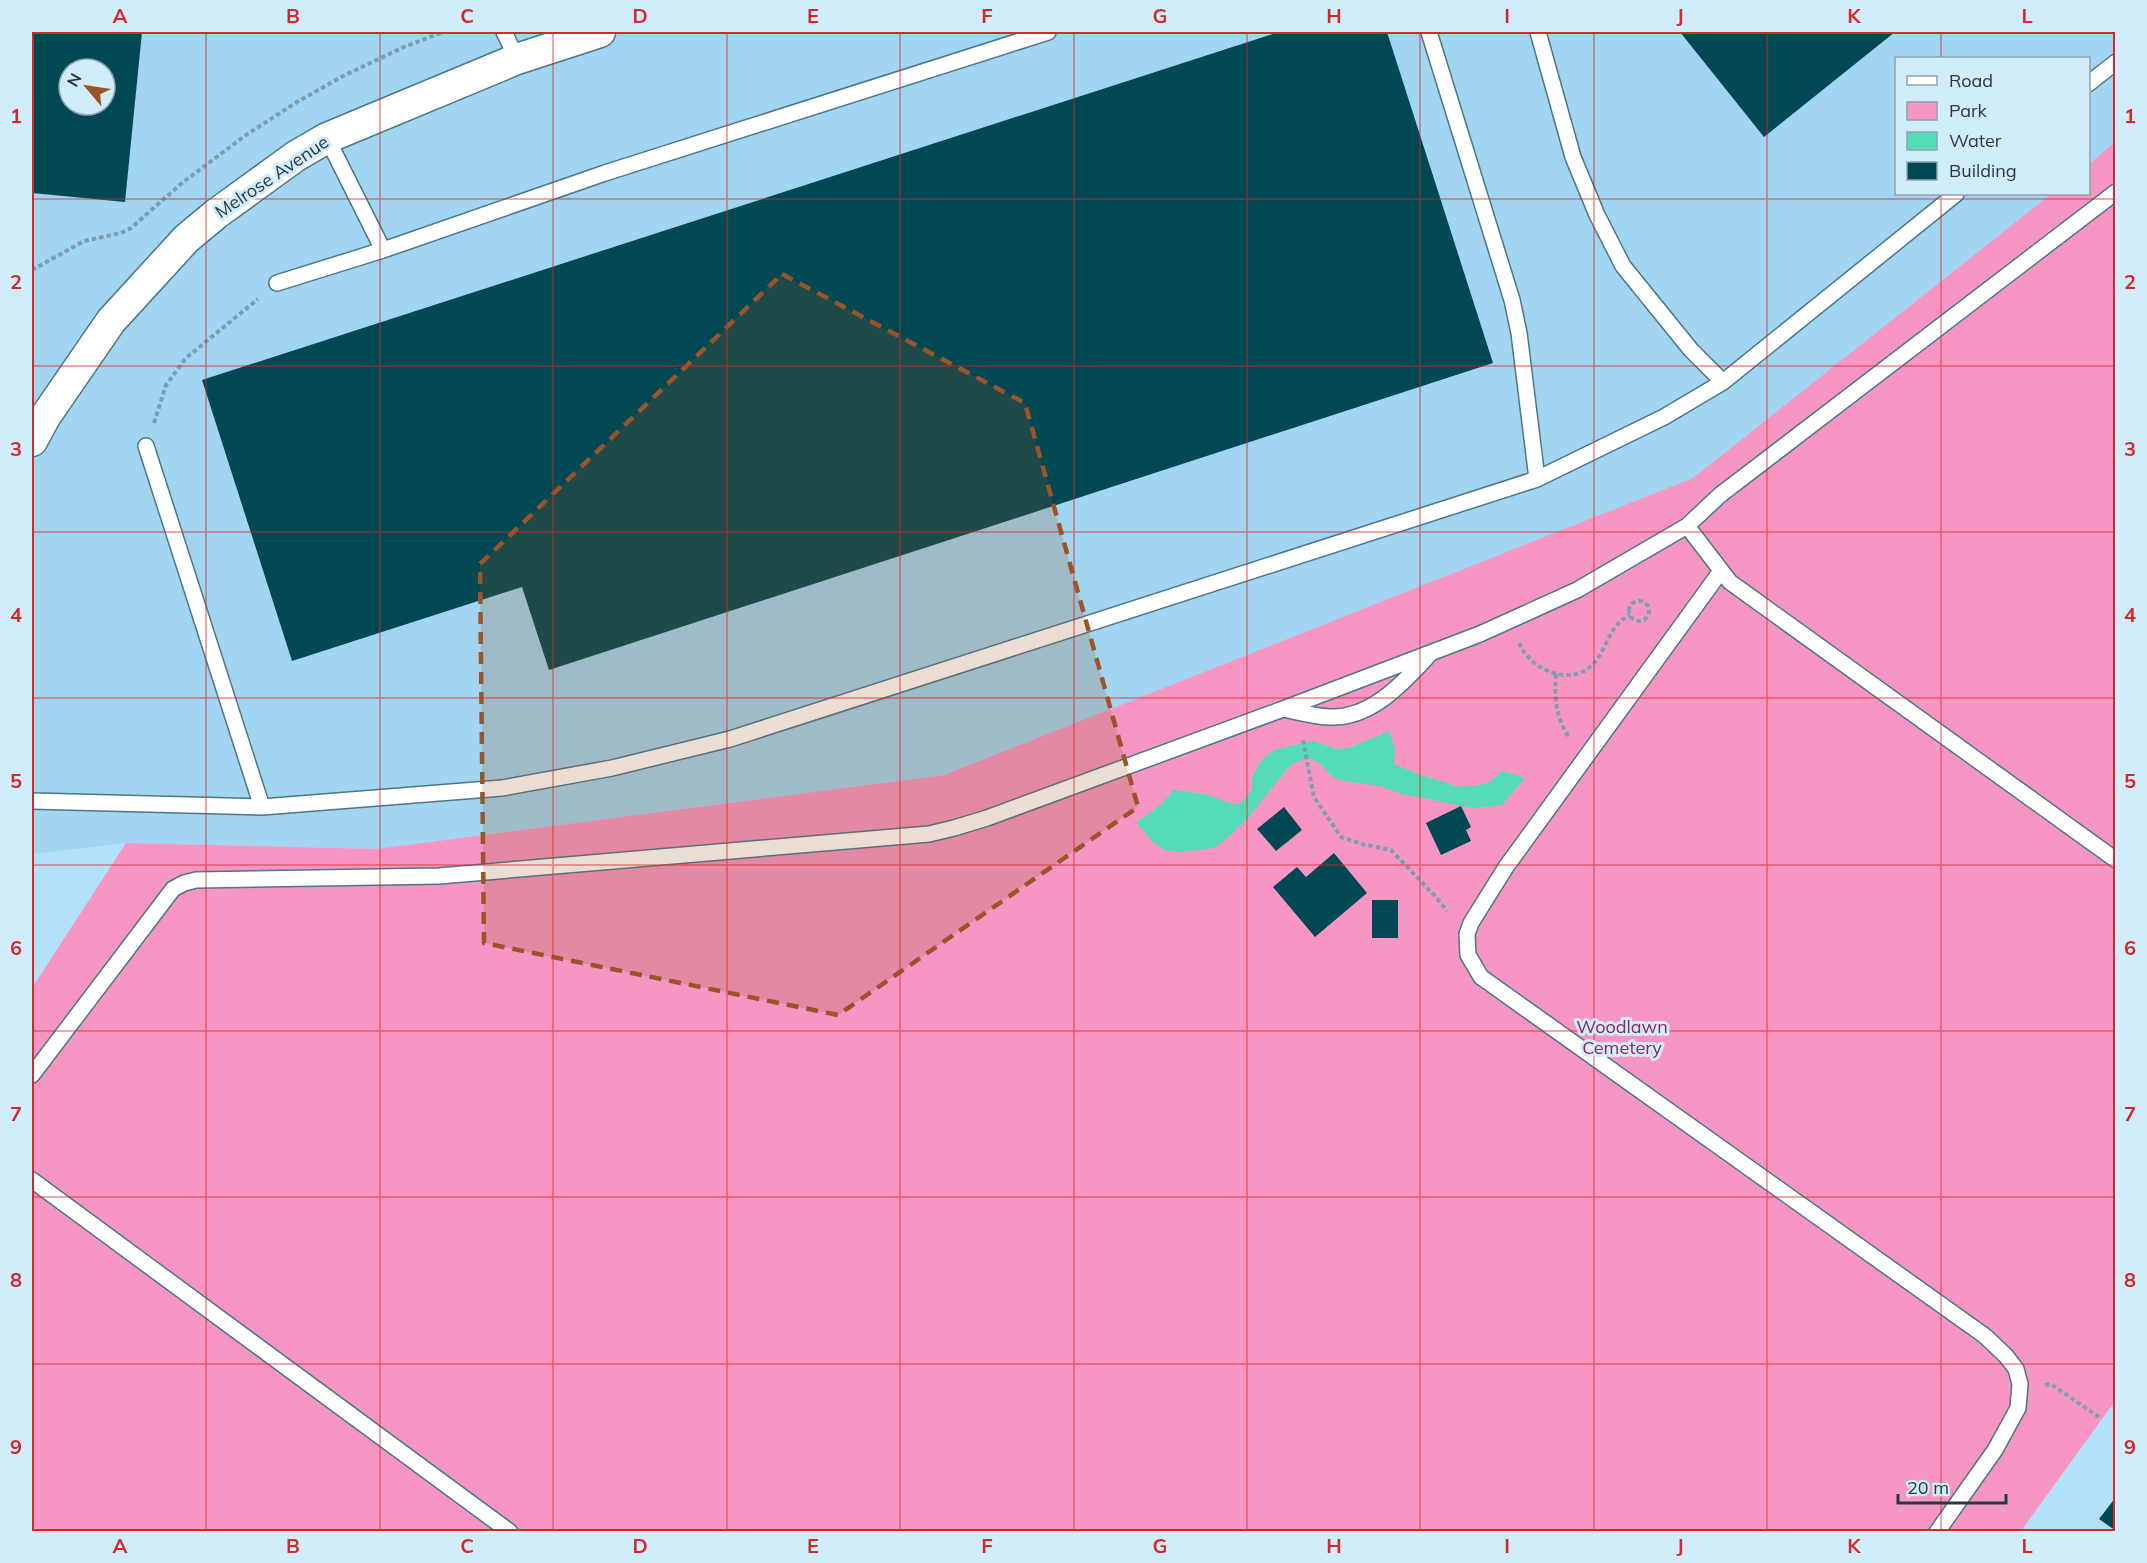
<svg xmlns="http://www.w3.org/2000/svg" width="2147" height="1563" font-family="Mulish,sans-serif">
	<style>
		.built { fill: #a1d5f1; fill-rule: evenodd }
		.green { fill: #f796c3 }
		.water { fill: #54dcb6 }
		.building { fill: #004853; fill-rule: evenodd }
		.lines { fill: none; stroke-linecap: round; stroke-linejoin: round }
		.service-casing { stroke: #4b768b; stroke-width: 18 }
		.minor-casing { stroke: #4b768b; stroke-width: 33 }
		.path { stroke: #7d9fb2; stroke-width: 4; stroke-dasharray: 4.5 3; stroke-linecap: butt }
		.service { stroke: #fff; stroke-width: 15 }
		.minor { stroke: #fff; stroke-width: 30 }
		.marked { fill: #995528; fill-opacity: 0.2; stroke: #995528; stroke-width: 4.5; stroke-dasharray: 12 8; stroke-linejoin: round }
		.grid { fill: none; stroke: #d62828; stroke-width: 1.5; stroke-opacity: 0.55 }
		.labels { text-anchor: middle; stroke-width: 6; stroke-linejoin: round; paint-order: stroke }
		.street-label { font-size: 18px; fill: #273943; stroke: #d1ecfa }
		.park-label { font-size: 18px; fill: #8f235f; stroke: #d1ecfa }
		.neatline { fill: none; stroke: #d62828; stroke-width: 2 }
		.grid-label { font-size: 20px; text-anchor: middle; font-weight: bold; fill: #d62828 }
	</style>
	<rect width="100%" height="100%" fill="#b4e1fa"/>
	<path class="built" d="M32,32H2115V142L2089,164L2088,58H1896V194H2051L1693,478L944,775L376,849L126,843L32,854ZM69,69H105V105H69Z"/>
	<path class="green" d="M2115,142V1401L2021,1531H32V988L126,843L376,849L944,775L1693,478L2051,194H2088L2089,164Z"/>
	<path class="water" d="M1389,731L1395,749L1394,764L1415,773L1459,787L1479,785L1490,782L1502,771L1525,778L1502,805L1472,808L1398,793L1380,786L1349,782L1334,778L1319,763L1309,758L1296,762L1288,768L1248,818L1225,840L1214,848L1180,852L1164,850L1153,842L1136,822C1151,812 1163,805 1173,790L1205,794L1235,805L1241,803L1252,790V778L1259,764L1267,755L1277,749L1313,741L1337,749L1348,748Z"/>
	<path class="building" d="M32,32H142L125,202L32,193ZM69,69H105V105H69Z
		M1279,32H1387L1493,363L549,670L522,587L292,661L202,380Z
		M1680,32H1895L1764,137Z
		M1461,806L1471,827L1466,830L1471,841L1441,855L1426,823Z
		M1284,807L1302,830L1276,851L1257,829Z
		M1334,853L1367,893L1315,937L1273,887L1297,867L1306,877Z
		M1372,900H1398V938H1372Z
		M2116,1497V1531L2099,1519Z"/>
	<g class="lines">
		<defs>
			<path id="service" d="M504,32L517,59
				M1429,32L1512,300L1519,333L1537,479
				M1538,32L1573,157L1597,215L1623,266L1691,350L1723,382L1956,194
				M2088,84L2116,62
				M327,138L383,250L605,173L1048,32
				M277,283L383,250
				M146,446L262,807
				M1687,526L1730,582L2116,860
				M1721,571L1506,867L1471,923L1467,934L1468,955L1481,977L1985,1336L2006,1356L2016,1369L2020,1384L2018,1408L1995,1450L1937,1532
				M1283,709C1298,712 1314,716 1329,717C1371,719 1403,683 1429,655
				M32,801L262,807L502,788L612,768L730,739L1537,479L1664,417L1723,382
				M32,1075L173,889L184,883L196,880L439,876L929,834L954,828L987,818L1283,709L1480,634L1577,590L1687,526L1720,495L2116,192
				M32,1180L510,1532"/>
			<path id="minor" d="M32,441L45,417L111,321L186,239L216,214L296,156L327,138L517,59L600,32"/>
		</defs>
		<use href="#service" class="service-casing"/>
		<use href="#minor" class="minor-casing"/>
		<path class="path" d="M32,270L84,241L121,233L131,228L182,183L246,135L297,102L343,76L404,47L443,32
			M154,423L166,385L186,358L258,299
			M1629 611a10 10 0 1 1 20 0a10 10 0 1 1-20 0Z
			M1519,643C1525,656 1535,665 1548,671C1557,675 1566,676 1576,674C1607,667 1603,627 1630,615
			M1556,674C1554,698 1556,716 1568,736
			M1303,740L1314,797L1341,837L1362,844L1391,850L1435,896L1447,911
			M2045,1385L2051,1384L2099,1417"/>
		<use href="#service" class="service"/>
		<use href="#minor" class="minor"/>
	</g>
	<path class="marked" d="M782,274L1025,403L1138,807L838,1015L484,943L480,564Z"/>
	<path class="grid" d="M206,32V1532M380,32V1532M553,32V1532M727,32V1532M900,32V1532M1074,32V1532M1247,32V1532M1420,32V1532M1594,32V1532M1767,32V1532M1941,32V58M1941,194V1532M32,199H2116M32,366H2116M32,532H2116M32,698H2116M32,865H2116M32,1031H2116M32,1197H2116M32,1364H2116"/>
	<g class="labels">
		<g class="street-label">
			<text transform="translate(272 177) rotate(-34)" y="6">Melrose Avenue</text>
		</g>
		<g class="park-label">
			<text x="1622" y="1033">Woodlawn<tspan x="1622" dy="21">Cemetery</tspan></text>
		</g>
	</g>
	<rect width="2147" height="1563" fill="none" stroke="#d1ecfa" stroke-width="66"/>
	<rect x="1895" y="57" width="195" height="138" fill="#d1ecfa" stroke="#8da4b1" stroke-width="1.5"/>
	<rect x="1907" y="76" width="30" height="9" fill="#ffffff" stroke="#8da4b1" stroke-width="1.5"/>
	<text x="1949" y="87" font-size="18" fill="#273943">Road</text>
	<rect x="1907" y="102" width="30" height="18" fill="#f796c3" stroke="#8da4b1" stroke-width="1.5"/>
	<text x="1949" y="117" font-size="18" fill="#273943">Park</text>
	<rect x="1907" y="132" width="30" height="18" fill="#54dcb6" stroke="#8da4b1" stroke-width="1.5"/>
	<text x="1949" y="147" font-size="18" fill="#273943">Water</text>
	<rect x="1907" y="162" width="30" height="18" fill="#004853" stroke="#8da4b1" stroke-width="1.5"/>
	<text x="1949" y="177" font-size="18" fill="#273943">Building</text>
	<g transform="translate(87 87) rotate(299)"><circle r="28" fill="#d1ecfa" stroke="#8da4b1" stroke-width="1.5"/>
	<path d="M0-4.5L10 22L0 15L-10 22Z" fill="#995528"/>
	<text y="-9" font-size="16" font-weight="bold" text-anchor="middle" fill="#273943">N</text>
	</g>
	<path d="M1898 1494v9h108v-9" fill="none" stroke="#273943" stroke-width="3"/>
	<text x="1907" y="1494" font-size="18" fill="#273943" stroke="#d1ecfa" stroke-width="4.5" paint-order="stroke">20 m</text>
	<rect x="33" y="33" width="2081" height="1497" class="neatline"/>
	<g class="grid-label">
		<text x="120" y="23">A</text>
		<text x="293" y="23">B</text>
		<text x="467" y="23">C</text>
		<text x="640" y="23">D</text>
		<text x="813" y="23">E</text>
		<text x="987" y="23">F</text>
		<text x="1160" y="23">G</text>
		<text x="1334" y="23">H</text>
		<text x="1507" y="23">I</text>
		<text x="1680" y="23">J</text>
		<text x="1854" y="23">K</text>
		<text x="2027" y="23">L</text>
		<text x="16" y="123">1</text>
		<text x="2130" y="123">1</text>
		<text x="16" y="289">2</text>
		<text x="2130" y="289">2</text>
		<text x="16" y="456">3</text>
		<text x="2130" y="456">3</text>
		<text x="16" y="622">4</text>
		<text x="2130" y="622">4</text>
		<text x="16" y="788">5</text>
		<text x="2130" y="788">5</text>
		<text x="16" y="955">6</text>
		<text x="2130" y="955">6</text>
		<text x="16" y="1121">7</text>
		<text x="2130" y="1121">7</text>
		<text x="16" y="1287">8</text>
		<text x="2130" y="1287">8</text>
		<text x="16" y="1454">9</text>
		<text x="2130" y="1454">9</text>
		<text x="120" y="1553">A</text>
		<text x="293" y="1553">B</text>
		<text x="467" y="1553">C</text>
		<text x="640" y="1553">D</text>
		<text x="813" y="1553">E</text>
		<text x="987" y="1553">F</text>
		<text x="1160" y="1553">G</text>
		<text x="1334" y="1553">H</text>
		<text x="1507" y="1553">I</text>
		<text x="1680" y="1553">J</text>
		<text x="1854" y="1553">K</text>
		<text x="2027" y="1553">L</text>
	</g>
</svg>
